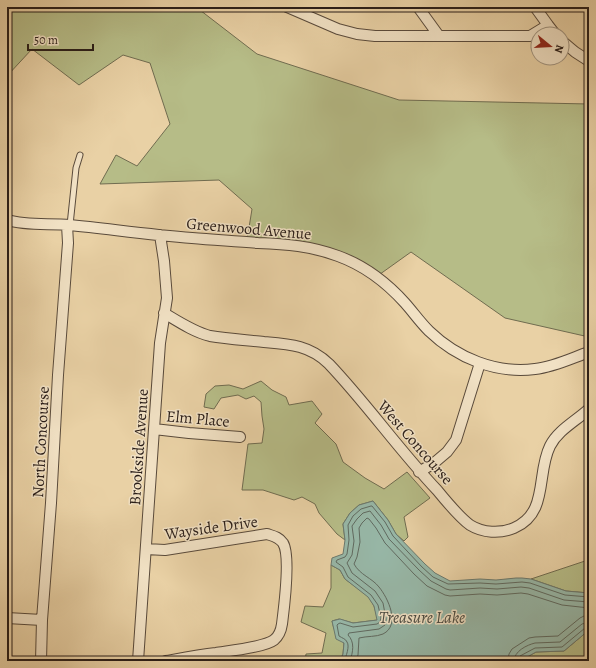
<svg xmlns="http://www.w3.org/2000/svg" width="596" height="668" font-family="Alegreya,serif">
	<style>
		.green { fill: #b6bc87; stroke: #706c50 }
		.water { fill: #97b7a7; stroke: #6b796e }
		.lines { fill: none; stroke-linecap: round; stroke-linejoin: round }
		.shore { stroke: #606a60; stroke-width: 1 }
		.service-casing { stroke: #594a3b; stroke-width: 7 }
		.minor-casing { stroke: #594a3b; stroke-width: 12 }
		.service { stroke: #f1e1c4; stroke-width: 5 }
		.minor { stroke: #f1e1c4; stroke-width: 10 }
		.labels { text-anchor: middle; stroke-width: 3; stroke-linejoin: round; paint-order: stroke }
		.street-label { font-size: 16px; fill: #291d18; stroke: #f1e1c4 }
		.water-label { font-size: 17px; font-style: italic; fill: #4a4b43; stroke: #f1e1c4 }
	</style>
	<rect width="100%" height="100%" fill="#e9d1a5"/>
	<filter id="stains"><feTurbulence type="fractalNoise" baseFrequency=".005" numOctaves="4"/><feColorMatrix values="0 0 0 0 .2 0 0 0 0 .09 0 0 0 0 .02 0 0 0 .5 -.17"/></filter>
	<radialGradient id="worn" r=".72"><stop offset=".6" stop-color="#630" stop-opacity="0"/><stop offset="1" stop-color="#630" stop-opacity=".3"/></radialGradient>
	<path class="green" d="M9,7H196L257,54L399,100L589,104V337L505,318L411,252L376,277L300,244L247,240L252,209L219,180L100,184L116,155L137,166L170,124L150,63L123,55L79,85L32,49L7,76V9Z
		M261,381L272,390L286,397L289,405L312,401L322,414L315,423L336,444L343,462L365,478L384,489L407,472L430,498L404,517L408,537L404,541L396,534L388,520L373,501L359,505L350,513L343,524L345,540L337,534L319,513L315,504L302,497L294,500L263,490H242L248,444L262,443L264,429L262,416L261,402L254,396L246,399L238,395L221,398L214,409L204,407L206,394L215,386L229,385L243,389Z
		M589,524V593L566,591L531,579L585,561Z
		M331,565L340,570L345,579L368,596L374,606L378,620L353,623L339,619L332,621L334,629L344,643L343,654L340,661H305L306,654L322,653L326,633L301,622L305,606L323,607L331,588Z
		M589,630V661H520L536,652L564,651Z"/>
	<path class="water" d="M373,501L388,520L396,534L425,564L435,573L450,581L480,579L496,580L516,578H522L531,579L566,591L589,593V630L564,651L536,652L520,661H340L343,654L344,643L336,639L332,621L340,619L353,623L377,620L374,606L368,597L345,579L340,570L331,565L332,558L343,554L345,540L343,524L350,513L359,505Z"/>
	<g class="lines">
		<path class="shore" d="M344,661C346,657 350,646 347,642C346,639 342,638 339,636L337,625L338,624L340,623L353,627L377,624L380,622L381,618L378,605L371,595L348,577L343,567L336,562L337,560L345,557L347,554L349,540L348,525L353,516L361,509L371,506H372L385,522L393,536L422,567L433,577L448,584L480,583L496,584L522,582L530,583L565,595L589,597
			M350,661C353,652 355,642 348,635L349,633L379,629L385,625L386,619L383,603L375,591L352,573L347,563L352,555L354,541L352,526L357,519L363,513L370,511L381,525L389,539L419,570L431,581L446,589L450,590L480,588L497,589L521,587L529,588L564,600L589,602
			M356,661L358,655L359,638C367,636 376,637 383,634C401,625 388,598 379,587C372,578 360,575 354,564L357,557L360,542L359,528L362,523L367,518L369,519L376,528L385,543L414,574L427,586L445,595L450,596L480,594L497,595L521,593L528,594L562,605L589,608
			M508,661L509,654L512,649L529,638L535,637L558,636L580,618L584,616H589
			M514,661C514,651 527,645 535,643L560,642L582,624L589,622
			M519,661V658L520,656L535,648L562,647L585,628L589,627"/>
		<defs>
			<path id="service" d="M70,225L76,168L80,155"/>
			<path id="minor" d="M287,7L338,29L357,34L375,36H530L548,25
				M418,7L439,36
				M535,7L548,25L555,34
				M562,41L575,52L589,61
				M7,220C27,226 49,223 70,225C110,229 151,235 192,238C214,240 236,241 258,243C285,244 312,246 338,256C363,265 387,283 405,303C413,312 420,322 429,331C457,358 496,374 535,369C554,367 572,358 589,352
				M164,313C179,322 194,332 210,336C228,339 246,340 264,342C289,344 310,345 329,364C367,404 399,450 437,490C446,501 459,517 470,525C483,533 500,534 514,528C549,513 536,474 550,446C558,430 576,421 589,409
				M154,429L189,433L240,437
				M419,472L434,463L447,452L456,440L480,363
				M146,549L165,550L267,534C273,536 279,537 283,543C291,556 284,608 282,624C281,631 279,636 274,640C265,647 228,651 216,653C199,655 183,658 166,661
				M7,618L42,620
				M41,661L42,620L51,503L58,375L68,243L67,225
				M138,661L154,429L160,343L167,298L164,261L160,235"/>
		</defs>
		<use href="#service" class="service-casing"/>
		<use href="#minor" class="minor-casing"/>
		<use href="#service" class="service"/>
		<use href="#minor" class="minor"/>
	</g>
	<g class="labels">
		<g class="street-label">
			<text transform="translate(249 228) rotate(5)" y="6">Greenwood Avenue</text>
			<text transform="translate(198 418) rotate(5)" y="6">Elm Place</text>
			<text transform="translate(40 442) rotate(-87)" y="6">North Concourse</text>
			<text transform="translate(416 442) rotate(49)" y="6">West Concourse</text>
			<text transform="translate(138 447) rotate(-86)" y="6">Brookside Avenue</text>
			<text transform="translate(211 527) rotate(-8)" y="6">Wayside Drive</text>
		</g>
		<g class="water-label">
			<text x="422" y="623">Treasure Lake</text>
		</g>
	</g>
	<rect width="596" height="668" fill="none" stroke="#e9d1a5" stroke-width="24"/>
	<rect x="8" y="8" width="580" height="652" fill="none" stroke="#291d18" stroke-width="2"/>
	<rect x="12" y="12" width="572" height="644" fill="none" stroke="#291d18"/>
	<g transform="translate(550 46) rotate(108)"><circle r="19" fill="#f1e1c4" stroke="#a1937f"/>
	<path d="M0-3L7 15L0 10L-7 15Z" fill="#8f2418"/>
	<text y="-6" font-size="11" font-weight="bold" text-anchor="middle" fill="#291d18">N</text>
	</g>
	<path d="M28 44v6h65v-6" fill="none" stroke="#291d18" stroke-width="2"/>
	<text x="34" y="44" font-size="12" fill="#291d18" stroke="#f1e1c4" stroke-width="3" paint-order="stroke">50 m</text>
	<rect width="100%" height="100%" filter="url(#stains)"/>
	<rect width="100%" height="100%" fill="url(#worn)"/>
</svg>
